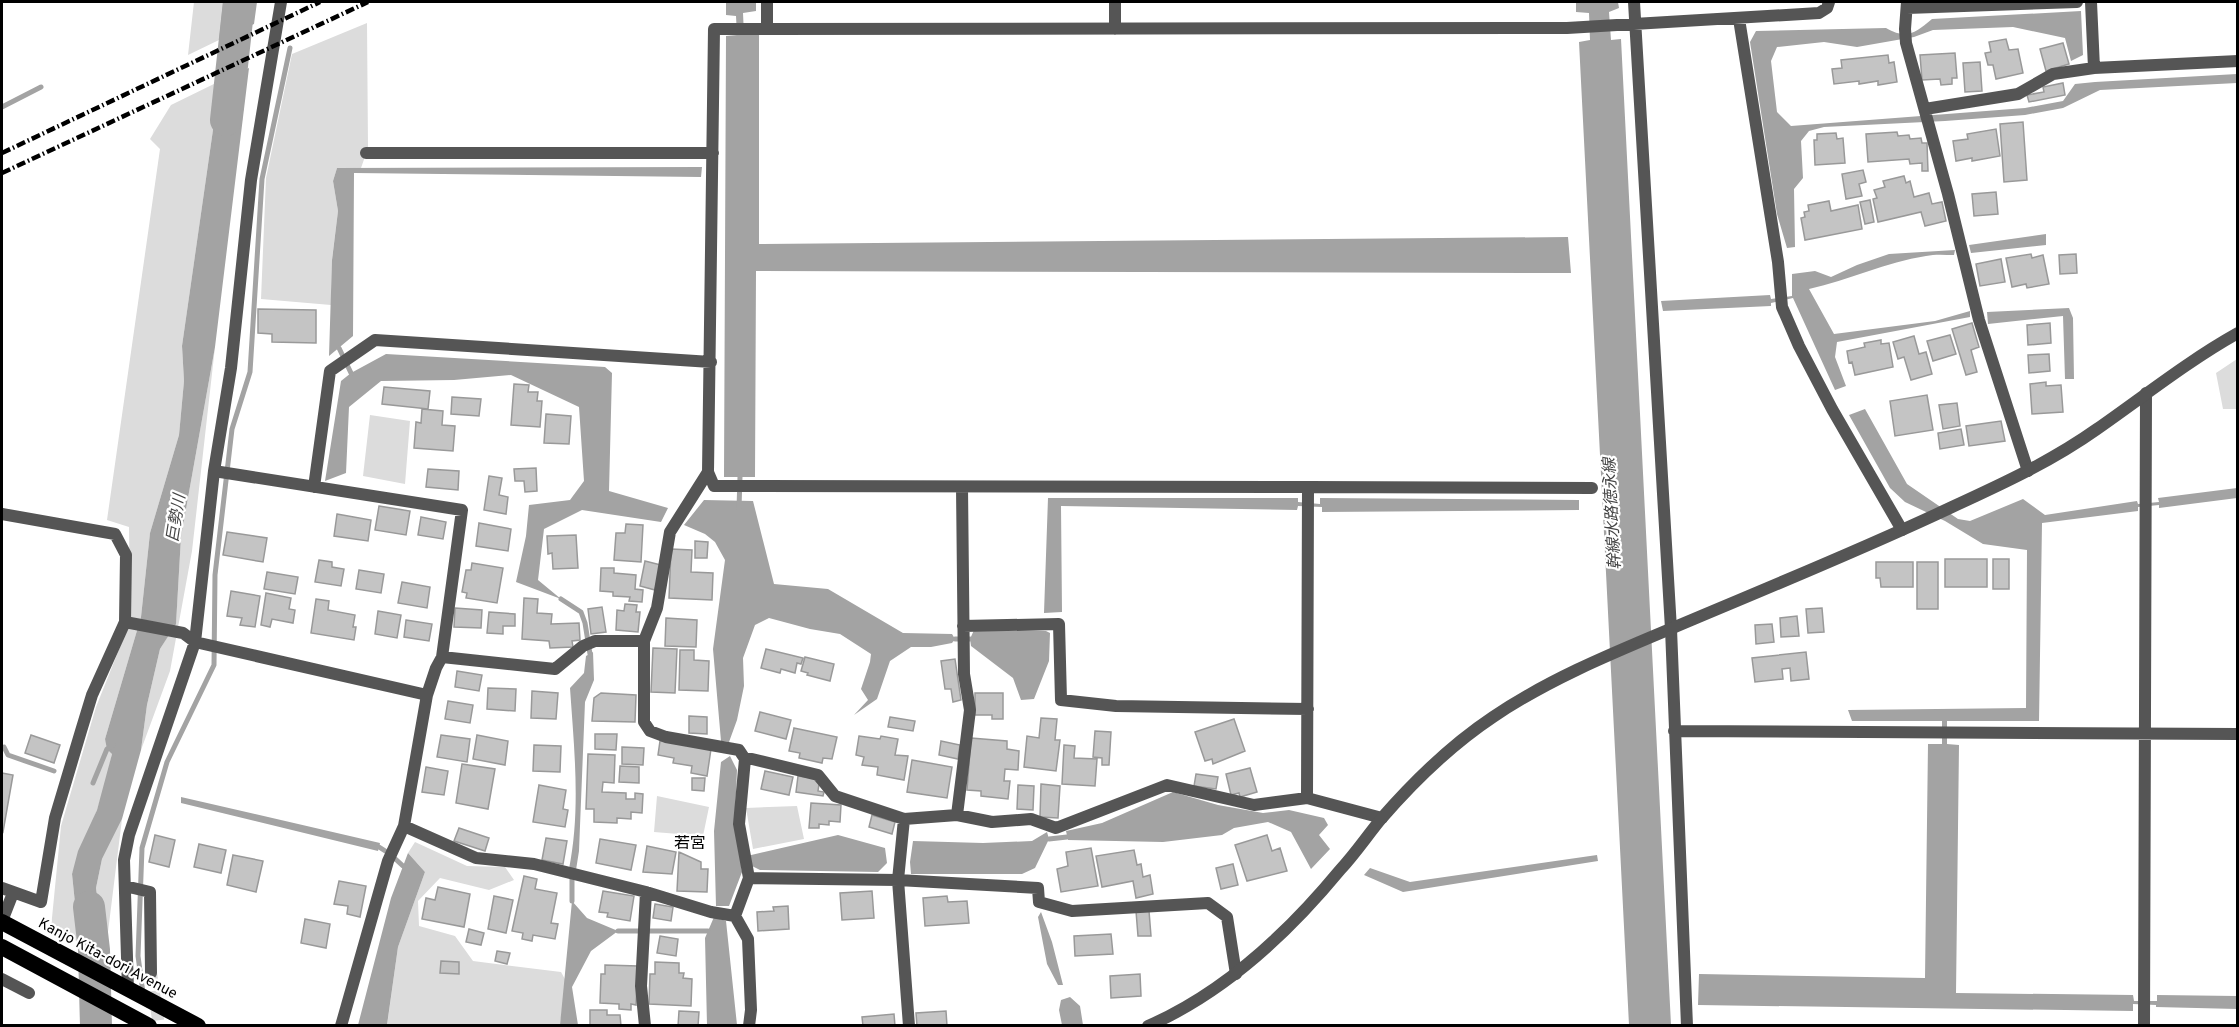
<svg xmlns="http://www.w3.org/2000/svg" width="2239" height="1027" font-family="Overpass,'Noto Sans JP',sans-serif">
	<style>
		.green { fill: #dcdcdc }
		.water { fill: #a3a3a3 }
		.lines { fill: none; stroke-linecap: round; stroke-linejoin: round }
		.stream { stroke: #a3a3a3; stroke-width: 5 }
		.river { stroke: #a3a3a3; stroke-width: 32 }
		.building { fill: #c4c4c4; stroke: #999; stroke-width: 1.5 }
		.minor-tunnel { stroke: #d9d9d9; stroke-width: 12; stroke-dasharray: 12 6; stroke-linecap: butt }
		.minor { stroke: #555; stroke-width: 12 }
		.tertiary { stroke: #555; stroke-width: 12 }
		.trunk { stroke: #000; stroke-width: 16 }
		.rail { stroke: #000; stroke-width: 4.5; stroke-dasharray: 9 3 1.5 3; stroke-linecap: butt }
		.labels { text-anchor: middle; stroke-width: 4.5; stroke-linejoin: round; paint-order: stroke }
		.street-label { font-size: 15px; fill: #000; stroke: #fff }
		.water-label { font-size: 16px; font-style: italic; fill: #444; stroke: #fff }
		.neighbourhood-label { font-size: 16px; fill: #000; stroke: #fff }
	</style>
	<rect width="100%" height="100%" fill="#fff"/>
	<path class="green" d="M194,2H223L219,40L188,55Z
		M367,23L368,148L361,168H337L333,181L338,211L332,259L331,305L261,299L266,178L292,54Z
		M220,81L182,346L184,381L179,435L150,533L141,617L105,739L112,754L105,785L97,810L72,874L79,942L51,928L61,826L96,707L130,622L129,527L107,520L160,149L150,139L171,105Z
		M215,347L192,551L170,671L141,750L147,705L160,649L176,623L181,537Z
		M2237,359V409H2223L2216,373Z
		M370,415L410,421L405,484L363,476Z
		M657,796L709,807L703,836L654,832Z
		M797,806L804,839L753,849L746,808Z
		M122,819L105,956L96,888L102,859Z
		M415,842L467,866L505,867L514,880L489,890L440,878L418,901L419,926L455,936L473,961L561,972L566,981L560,1025L387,1026L398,947L425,872L408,853Z"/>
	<path class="water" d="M223,2H257L254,24L219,40Z
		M726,2H756V11L743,13L744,35H759V244L1568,237L1571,273L756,271L755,477H724L726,36L737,35L736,16L726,15Z
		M1576,2H1618L1619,8L1609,12L1611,40L1621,39L1671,1025H1629L1579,42L1590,40L1589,13L1576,12Z
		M2081,11L2083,55L2071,61L2065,38L2013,27L1933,30L1914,37L1857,47L1824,42L1777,47L1771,61L1777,112L1791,126L2025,108L2063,101L2075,84L2095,82L2237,74V83L2100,90L2063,108L2025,115L1945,121L1824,127L1809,131L1801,141L1803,178L1794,189L1795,247L1787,248L1777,214L1750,42L1756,31L1886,28C1907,40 1915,33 1932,19Z
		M249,68L215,347L181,537L176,624L160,649L147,705L141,750L122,819L102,859L96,888L105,956L79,942L72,874L78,851L97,810L112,754L107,749L105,739L141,617L150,533L179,435L184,381L182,346L220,81Z
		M702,167L701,177L354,173L353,336L329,356L332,260L338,211L333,181L337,168Z
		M2046,234V245L1971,253L1969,245Z
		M1955,250L1954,255C1945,255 1935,254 1926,256C1886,262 1849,280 1809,289L1834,334L1935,321L1970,311V317L1837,342L1835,357L1846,386L1835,390L1793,298L1771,303V306L1663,311L1661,301L1770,295L1771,299L1792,296V274L1815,271L1831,277L1857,265L1889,254Z
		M2069,308L2073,318L2074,379H2065L2063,316L1988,324L1987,312Z
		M386,354L605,367L612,373L609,491L668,508L661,522L582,510L544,529L538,580L561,599L516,582L526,536L529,505L570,500L584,481L579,407L511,375L454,380L381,381L349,407L346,473L325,481L341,381L351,373Z
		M1865,409L1907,484L1958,519L1970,521L2023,499L2045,515L2137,501L2138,504L2159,502L2158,498L2237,488V498L2159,508V505L2138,507V511L2042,523L2039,721H1947V744L1959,745L1956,993L2133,995L2134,1001H2157V995L2237,996V1009L2156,1007V1005L2133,1004V1011L1698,1005L1699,974L1925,978L1928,744H1942V721H1852L1848,710L2026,708L2027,550L1983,544L1945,521L1905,502L1890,488L1849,415Z
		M1048,498H1298V502L1320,504V498L1579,500V510L1322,512V507L1298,506L1297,510L1061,506L1062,612L1044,613Z
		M704,500L753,501L774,584L828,589L903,633L952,634L955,639L952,643L931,647H911L890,661L877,699L854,715L868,700L861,689L870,662L871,654L840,634L810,629L769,618L755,625L743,658L744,686L737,720L729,742L721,741L713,649L725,560L715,542L705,534L684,525Z
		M974,630L1046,631L1050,633L1049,661L1034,699L1021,700L1013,678L971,646L970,639Z
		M593,652L594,680L585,702L579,851L576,870L569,869C581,810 574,747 570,688L584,673L586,656Z
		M730,756L737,770L735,815L742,872L729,906H716L714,831L721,762Z
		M1173,792L1218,805L1263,813L1289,810L1324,818L1328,825L1319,835L1330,849L1311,869L1291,832L1268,822L1234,828L1222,835L1163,842L1068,840L1066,831L1102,823Z
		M181,797L380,843L378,851L181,803Z
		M1047,832L1049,839L1035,868L1022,874H911L910,862L913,841L983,843L1032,841Z
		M838,835L885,848L887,863L878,872L760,870L750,865L747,856Z
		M408,853L425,872L398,947L387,1025H358L391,898Z
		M1597,855L1598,861L1403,892L1364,875L1370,868L1410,882Z
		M572,901L587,918L618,931L591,951L572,987L578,1025H560Z
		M1041,912L1052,942L1063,985H1058L1047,964L1038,917Z
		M714,917L726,921L737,1025H707L705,938Z
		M1070,997L1080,1006L1083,1025H1062L1059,1010L1061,1000Z"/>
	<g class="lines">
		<path class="stream" d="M2,107L41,87
			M339,348L351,373
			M739,508L740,477
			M561,599L581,612L585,623L590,654
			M955,639H970
			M4,747L8,755L54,771
			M93,783L107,749L113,745
			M1049,839L1067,837
			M379,847L390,854L403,866
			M572,874V901
			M618,931H708
			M143,993L138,956L142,848L167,762L214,665L215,575L232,429L250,372L262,179L290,48"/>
		<path class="river" d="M226,120L239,2
			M89,907L94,950L96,1026"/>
	</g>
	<path class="building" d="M2006,39L2009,50L2018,49L2023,73L1996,79L1993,65H1988L1985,53L1991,52L1989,42Z
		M2063,43L2069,64L2046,71L2040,49Z
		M1955,53L1957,78H1952V84L1941,85L1940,79L1922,80L1920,55Z
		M1888,55L1889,63L1894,62L1897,82L1878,85V81L1859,84V81L1834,84L1832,69L1842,68L1841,60Z
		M1980,62L1982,91L1965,92L1963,63Z
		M2063,83L2065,95L2029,102L2027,95L2044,92L2043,87Z
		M2023,122L2027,180L2004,182L2000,124Z
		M1996,129L2000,156L1972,161V158L1956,161L1953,141L1968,139L1967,134Z
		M1897,132L1898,136L1909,135L1910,139L1921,138L1922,143H1927L1928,171H1922V163L1910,164L1909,159L1868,162L1866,134Z
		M1836,133L1837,139L1843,138L1845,163L1815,165L1814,140H1817V134Z
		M1863,170L1866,182L1859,184L1862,196L1846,199L1842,174Z
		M1904,176L1906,183L1910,181L1914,197L1929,193L1932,204L1942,202L1946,221L1925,226L1921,212L1878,222L1873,199L1877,198L1874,190L1885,187L1883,181Z
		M1996,192L1998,214L1974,216L1972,194Z
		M1870,200L1874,222L1865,224L1860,202Z
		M1829,201L1831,211L1858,205L1862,229L1805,240L1801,218L1805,217L1804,212L1809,211L1808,205Z
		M2031,254L2032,258L2043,255L2049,284L2027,288L2026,284L2012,287L2006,258Z
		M2076,254L2077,273L2060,274L2059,255Z
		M2001,259L2005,282L1980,286L1976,264Z
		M258,309L316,310V343L272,342V334L258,333Z
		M1972,323L1979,347L1971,350L1977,372L1966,375L1952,329Z
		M2050,323L2051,343L2028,345L2027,325Z
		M1950,335L1956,354L1933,361L1927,341Z
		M1914,336L1919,354L1926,352L1932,374L1911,380L1904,357L1898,359L1893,342Z
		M1881,340V344L1889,343L1893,367L1855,375L1852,362L1849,363L1847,351L1865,347L1864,343Z
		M2049,354L2050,371L2029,373L2028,355Z
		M2046,382V386L2061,385L2063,412L2032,414L2030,384Z
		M514,384L529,385L528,392H538L537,401H542L540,427L511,425Z
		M384,387L430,391L428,409L382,404Z
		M1927,395L1933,430L1895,436L1890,401Z
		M452,397L481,399L479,416L451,414Z
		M1957,403L1960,426L1943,429L1939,405Z
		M422,409L443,411L442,425L455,426L453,451L414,448L416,422L421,423Z
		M546,414L571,416L569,444L544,443Z
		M2001,421L2005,441L1969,446L1966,426Z
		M1961,429L1964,445L1940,449L1938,433Z
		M536,468L537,491L525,492L524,481H515L514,469Z
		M428,469L459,471L458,490L426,487Z
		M489,476L502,478L499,495L508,497L506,514L484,510Z
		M379,506L410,511L406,535L375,530Z
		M337,514L371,520L368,541L334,536Z
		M421,517L446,522L443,539L418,535Z
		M479,523L511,529L508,551L476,546Z
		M626,524L643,525L641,562L614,560L616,533H625Z
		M227,532L267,538L263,562L223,555Z
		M576,535L578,568L553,569L552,553L548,554L547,536Z
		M695,541L708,542L707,558H695Z
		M671,549L692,550L691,572L713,573L712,600L669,598Z
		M1945,559H1987V587H1945Z
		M1993,559H2009V589H1993Z
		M319,560L332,562V567L344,569L341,586L315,582Z
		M645,561L661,565L655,590L640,586Z
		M1876,562H1913V587H1881L1880,578H1876Z
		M1917,562H1938V609H1917Z
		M472,563L503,568L497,603L466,598L467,593L462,592L466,570H471Z
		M601,568H614V573L636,575L635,589L643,590L642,602L629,601L630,597L613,596V592L600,591Z
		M359,570L384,574L381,593L356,589Z
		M267,572L298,577L295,594L264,589Z
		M402,582L430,587L427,608L398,603Z
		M231,591L260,596L255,627L240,625L242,618L227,616Z
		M266,593L291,598L289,609L295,610L293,623L272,619L270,627L261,625Z
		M524,598L538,599L537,613L552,614L551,624L579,623L580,640L572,641L573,647L550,648L549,641L522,639Z
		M316,599L329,601L328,610L355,615L353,627H356L354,640L311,633Z
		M625,604L637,605L636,612H640L638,632L616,630L617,610L624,611Z
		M602,607L606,632L591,634L588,609Z
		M455,608L482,610L481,628L454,627Z
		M1822,608L1824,632L1808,633L1806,609Z
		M378,611L401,615L397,638L375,634Z
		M489,612L515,614V626H503V634L487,633Z
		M1797,616L1799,636L1781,637L1780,618Z
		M666,618L697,620L696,647L665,646Z
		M406,620L432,624L429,641L404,637Z
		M1772,624L1774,642L1756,644L1755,625Z
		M653,648L677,649L675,693L651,692Z
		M766,649L803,658L801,664L797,663L795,673L781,669L780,673L761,668Z
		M680,650H694V660L709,661L708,691L679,690Z
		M1806,652L1809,679L1791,681L1790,668L1782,669L1783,679L1755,682L1752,658Z
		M805,657L834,664L830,681L807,675L808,673L801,671Z
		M955,659L961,700L953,702L951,689H945L941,661Z
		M457,671L482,675L479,691L455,687Z
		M488,688L516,689L515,711L487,709Z
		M532,691L558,693L556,719L531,718Z
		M601,693L636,695L635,722L592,721L594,698Z
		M975,693H1003V719H992V715H975Z
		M448,701L473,705L470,723L445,719Z
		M760,712L791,720L786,739L755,731Z
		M689,716L707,717V734L689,733Z
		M890,717L915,721L913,731L888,727Z
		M1041,718L1057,719L1055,740H1060L1056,771L1024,767L1027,736L1039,738Z
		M1234,719L1245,751L1213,764L1212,759L1205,761L1195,732Z
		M794,728L837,737L832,759L823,758L822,763L799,758L800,753L789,751Z
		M1095,731L1111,732L1109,765H1102V758L1093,757Z
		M595,734H617L616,750L595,749Z
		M31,735L60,745L54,763L25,753Z
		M441,735L470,739L467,762L437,757Z
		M477,735L508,741L505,765L473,759Z
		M859,736L880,739L881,736L898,739L895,755L908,756L904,780L877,775L878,767L862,765L864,757L856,755Z
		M971,738L1007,741V749L1019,751L1018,770L1005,769L1004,781H1010L1008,799L981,796V791L967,790Z
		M660,741L711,749L707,776L691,773L692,766L673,763L674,758L658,755Z
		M941,741L960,745L958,759L939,755Z
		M534,745L561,746L560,772L533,771Z
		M1064,745L1075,746L1074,758L1097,759L1095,786L1062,784Z
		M622,747L644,748L643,765L622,764Z
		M588,754L615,755L614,783L603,782L602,792L626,793V799H635V793L643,794L642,813L631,812V819L617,818V823L594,822V809H586Z
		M912,760L952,767L947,798L907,792Z
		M462,764L495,769L488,809L456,803Z
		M620,766L639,767V783L619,782Z
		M426,767L448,771L444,795L422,792Z
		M1250,768L1257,792L1240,797L1239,793L1231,795L1226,774Z
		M765,771L793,777L789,795L761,789Z
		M2,773L13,775L3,832L2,831Z
		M1196,774L1218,777L1216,789L1194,786Z
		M798,776L813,778L819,784L818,791L824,792L823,796L796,792Z
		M692,778H705L704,791L692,790Z
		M1041,784L1060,786L1058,818L1040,817Z
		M539,785L566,790L563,809L568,810L565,827L533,822Z
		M1018,785L1034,786L1033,810L1017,809Z
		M811,803L841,805L840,822L829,821V825L819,824V828H809Z
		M872,815L895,822L892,834L869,827Z
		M459,828L489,838L485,851L454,841Z
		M155,835L175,840L169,867L149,862Z
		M1267,835L1272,851L1280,848L1287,871L1247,881L1235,845Z
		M546,838L567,841L563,864L542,860Z
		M600,839L636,845L631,870L596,863Z
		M199,844L226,850L221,873L194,867Z
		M647,846L676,852L672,874L643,872Z
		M1091,848L1098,886L1061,892L1057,869L1068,866L1066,852Z
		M1134,850L1137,865L1141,864L1143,877L1150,875L1153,894L1136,898L1133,881L1102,887L1096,856Z
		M679,852L701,862V869H708L707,892L677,891Z
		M233,855L263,861L256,892L227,885Z
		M1233,864L1238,885L1221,889L1216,868Z
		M524,876L537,879L535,889L557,893L551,923L558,924L555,939L533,935L532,941L522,939L523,933L512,931Z
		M339,881L366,886L360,917L347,914L348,906L334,904Z
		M438,887L470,894L464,927L422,919L426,898L435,900Z
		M603,891L634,896L630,921L607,917L608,913L599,912Z
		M872,891L874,918L842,920L840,893Z
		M494,896L513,900L506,933L488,929Z
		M947,896L948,902L967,901L969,923L925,926L923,898Z
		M655,904L673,907L671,921L653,918Z
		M788,906L789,929L758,931L757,912L774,911L773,907Z
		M1136,911H1149L1151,936H1138Z
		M305,919L330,924L326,948L301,943Z
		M469,929L484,933L481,945L466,942Z
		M1111,934L1113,954L1075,956L1074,936Z
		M660,936L678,939L676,956L657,953Z
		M497,951L510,953L507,964L495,961Z
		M441,961L459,962V974L440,973Z
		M655,962L679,963V973H684L683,978L692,979L691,1006L649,1004L650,974H655Z
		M605,965L638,966L636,1005L631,1004V1010L619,1009V1004L600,1003L601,974H605Z
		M1140,974L1141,996L1111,998L1110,976Z
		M590,1010H607V1015H620L621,1026H590Z
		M679,1011L699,1012L698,1026H678Z
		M946,1011L947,1026H917L916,1013Z
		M894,1014L895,1026H863L862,1017Z"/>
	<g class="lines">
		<path class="minor-tunnel" d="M151,973L159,1026"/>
		<path class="minor" d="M767,2V29
			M1115,2V29
			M1634,2L1671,629L1687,1026
			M1907,2L1905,29L1906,43L1948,194L1979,320L2028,471
			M2091,2L2094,68
			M1907,8L2077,2
			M1739,19L1778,262L1782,307L1799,346L1832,409L1902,530
			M1925,109L2018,94L2053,74L2094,68L2238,61
			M366,153H713
			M214,471L462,510L442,657L436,668L427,695
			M314,487L330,371L375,340L711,362
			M1308,487L1592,488
			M2,514L115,534L126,555L125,622L92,695L81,731L55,818L41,902L2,888
			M125,622L183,633L195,642L427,695L404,826L388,861L341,1026
			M963,626L1059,624L1061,700L1116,706L1308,709
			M644,641L657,608L670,532L708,472
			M442,657L555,669L583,646L595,641H644V722L650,731L666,737L739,750L745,759L739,824L749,878L898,880L1038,888L1039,902L1072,911L1208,903L1227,917L1236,974
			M1674,731L2238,734
			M745,759H752L818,775L835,796L904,819L957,815L992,822L1031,819L1056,828L1167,785L1254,805L1307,798
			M957,815L970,710L964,674L962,487
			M1382,818L1307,798L1308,487L714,486L708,472L714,29L1567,28L1819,13L1827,8L1829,2
			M904,819L898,880L909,1026
			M404,826L476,858L534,864L646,892L711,912L735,916
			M125,886L150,892L151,973
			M2,921L13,893
			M2,979L29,993
			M128,990L124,860L129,835L195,642L214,471L231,368L251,180L281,2
			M645,1026L641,986L646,892
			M749,1026L751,1010L748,939L735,916L749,878
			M2144,1026L2146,393"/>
		<path class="tertiary" d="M1148,1026C1224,993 1288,933 1340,870C1355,854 1367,836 1381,819C1414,781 1451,745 1493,717C1549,679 1613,653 1675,627C1767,588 1861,550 1952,507C2002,484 2052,461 2097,429C2143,397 2188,361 2238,333"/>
		<path class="trunk" d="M2,922L198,1026
			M2,947L149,1026"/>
		<path class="rail" d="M2,153L320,2
			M2,173L368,2"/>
	</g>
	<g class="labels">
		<g class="street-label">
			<text transform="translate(108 958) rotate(28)" y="5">Kanjo Kita-dori Avenue</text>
		</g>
		<g class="water-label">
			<text transform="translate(1611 514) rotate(-93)" y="6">幹線水路徳永線</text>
			<text transform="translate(175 518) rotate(-81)" y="6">巨勢川</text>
		</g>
		<g class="neighbourhood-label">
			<text x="690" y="848">若宮</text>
		</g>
	</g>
	<rect width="2239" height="1027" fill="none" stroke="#000000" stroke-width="6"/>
</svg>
